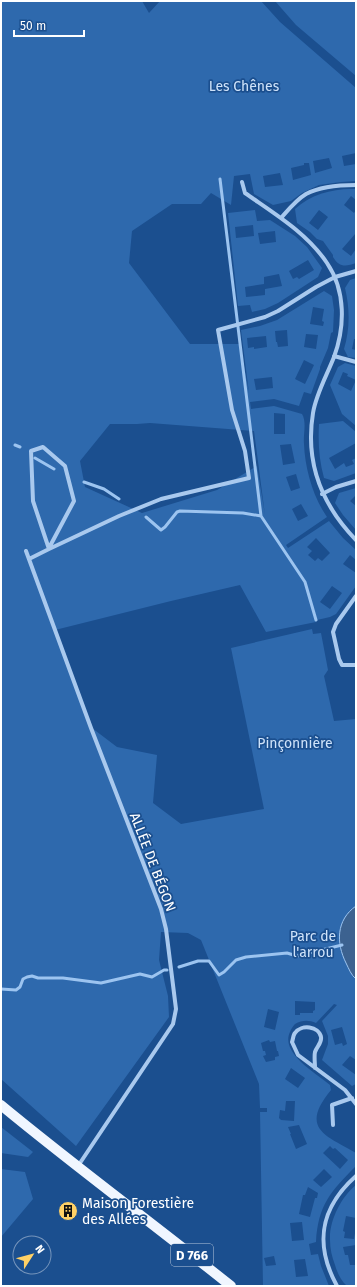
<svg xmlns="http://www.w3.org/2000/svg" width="357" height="1287" font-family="'Fira Sans',sans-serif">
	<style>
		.green { fill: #2e69ad; fill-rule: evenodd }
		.water { fill: #3c6290; stroke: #9cc4f0 }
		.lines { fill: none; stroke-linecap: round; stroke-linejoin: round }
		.stream { stroke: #9cc4f0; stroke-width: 3 }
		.minor { stroke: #a9c9ee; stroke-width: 4 }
		.primary { stroke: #f0f6ff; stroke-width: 10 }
		.labels { text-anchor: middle; stroke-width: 3.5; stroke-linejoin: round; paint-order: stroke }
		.shield { fill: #1b4f8f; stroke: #bbcadd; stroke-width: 1 }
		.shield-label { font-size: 13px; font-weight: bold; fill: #fff }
		.park-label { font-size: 14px; fill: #cfe3fa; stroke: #1b4f8f }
		.street-label { font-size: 14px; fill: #fff; stroke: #1b4f8f }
		.poi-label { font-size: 14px; fill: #fff; stroke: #1b4f8f; text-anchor: start }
	</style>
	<rect width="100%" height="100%" fill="#1b4f8f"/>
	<path class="green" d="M1,1H142L149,13L160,1H261L280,22L356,88V153L342,156L344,166L356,164V181L341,182L319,185L302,193L291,201L273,205L254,194L250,174L234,176L231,205L211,193L201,204H172L132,231L129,263L190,344H240L249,393L241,330L260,326L277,320L324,291L332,296L334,310L333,332L331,333L328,348L320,367V369L311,394L304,392L299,406L274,399L250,402L251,409L274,406L302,414C307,422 303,435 304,444C305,469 313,497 327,517L286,545L288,548L329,521L343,538L356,550V560L350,555L343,564L356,573V586L336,614L330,617L317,620L314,609L316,622L266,632L240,585L171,601L55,630L92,728L117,747L157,755L153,803L181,824L264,809L231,648L312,629L313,634L321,633L328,670L324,676L334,721L356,719V1060L350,1056L342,1065L356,1075V1084L352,1086L322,1060L328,1044V1036L322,1021L337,1005L334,1004L316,1023C309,1020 302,1020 295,1024C293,1026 291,1029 290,1032C280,1053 316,1073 330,1085L331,1090C300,1128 324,1135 356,1153V1166C331,1191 318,1205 316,1242L309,1244L311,1255L318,1254L321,1266L329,1286H263L260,1112H267V1108H260L259,1084L201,940L188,933L161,932L159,960L168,996L169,1017L76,1146L1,1079ZM329,158L332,168L315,173L313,161ZM304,163H309L311,175L293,180L291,168L304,165ZM280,173L283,185L265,187L263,176ZM313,307L324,309L322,321L324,322L323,326L310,324ZM287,330L288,346L278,347L277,342H276L275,331ZM306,334L318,335L316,349L304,347ZM266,336L267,347L254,349V347L248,348L247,338ZM304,360L314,365L305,384L295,379ZM272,377L273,388L256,390L254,379ZM274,413L285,414V434H274ZM150,423L254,431L265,515L257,466L217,490L142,513L85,487L80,461L110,424H137ZM291,444L295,463L283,465L280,445ZM296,474L300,488L291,491L286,477ZM301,504L308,516L298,521L292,509ZM316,538L330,553L322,561L318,558L315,561L308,555L312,551L307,547ZM332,586L342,593L330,609L320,602ZM295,1001L315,1002V1010L313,1011V1013H300V1015H295ZM268,1009L279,1012L275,1030L264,1027ZM342,1027L347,1044L343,1046L342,1043L335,1045L331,1030ZM269,1040L270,1042L275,1041L277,1051H278L279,1056L275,1057V1060L266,1062L263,1056L266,1055L265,1051H263L261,1043ZM291,1068L305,1078L298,1088L285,1079ZM286,1101H295L294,1121L281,1120L279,1118L280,1110L285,1111ZM299,1125L307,1144L296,1149L290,1134H291L288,1127ZM330,1146L333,1149L335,1148L348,1160L340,1169L323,1153ZM324,1169L332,1177L321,1187L313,1180ZM308,1187L318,1193L317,1198H315L310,1217L299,1214L303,1195H305ZM302,1222L304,1240L292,1241L290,1223ZM274,1256L276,1265L266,1266L264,1258ZM305,1259L308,1276L296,1277L294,1260Z
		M275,1H356V76L296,25Z
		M356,189V200L351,196L344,205L354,213L356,210V233L342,249L351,256L356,249V263C345,267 339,267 333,257V255L323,241L317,239L310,232L297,223L295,209C311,194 334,188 356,189ZM319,210L328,217L318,230L309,223Z
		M255,210L257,221L270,220L295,236L307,247L322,268L318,277L278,303L265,309L252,312L250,305L238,306L228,213ZM253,225L254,236L236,238L235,227ZM275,231L276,242L260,244L258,233ZM308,260L314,270L299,279L297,277L293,279L289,271ZM279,274L282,286L265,289V295L246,297L245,287L264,284V277Z
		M356,278L355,325L356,339H354L352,349L356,350V358L348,357L344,349C350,329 350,309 345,288L350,280Z
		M345,363L356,366V426L342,414L330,385L338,367ZM343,372L348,374L347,376L356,380L351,391L338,384Z
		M343,421L356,432V443L329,458L335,469L344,463L346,467L354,464L352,460L356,458V473L334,481L324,478C319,460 318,443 319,424Z
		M356,488V495L350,501L356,506V530L343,515L335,503L339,493Z
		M1,1127L33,1152L28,1157L1,1153Z
		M1,1169L25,1172L33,1199L1,1237Z
		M356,1185V1218L346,1216L343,1231L345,1232L344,1238L354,1239L356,1227V1245L343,1247L345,1255H348L350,1265H356V1286H347C341,1281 337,1272 335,1265C332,1257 330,1249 330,1240C329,1221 341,1197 356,1185Z"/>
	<path class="water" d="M356,906V979C351,975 349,969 346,963C336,943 336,920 356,906Z"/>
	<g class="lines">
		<path class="stream" d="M220,179L261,516L305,582L316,620
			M15,445L20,447
			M35,458L54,469
			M84,482L104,489L119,499
			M146,517L161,530L165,527L177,512L180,511L243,513L261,516
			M179,967L198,961H209L219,975L224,972L236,960L246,957L287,953L297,956L342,945
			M1,989L16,990L20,987L23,979L27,977L32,976L38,978H63L101,983L140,974L152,977L164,970H167"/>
		<path class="minor" d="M242,182L245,193C275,214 307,233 327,263C346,291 345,327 334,357C327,375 316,394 313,413C305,462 322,505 356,540
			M281,218C288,210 296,200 306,194C321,186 340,185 356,185
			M334,356L356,362
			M322,494L336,487L356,481
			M49,549L119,516L161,499L249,478L245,451L232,410L218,330L265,317L278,311L316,287L335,277L356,271
			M26,551L91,728L161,909L166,929L176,1009L173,1024L78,1166
			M29,559L49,549L33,501L31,451L43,447L65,466L74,501L49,548
			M356,596L336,624L333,632L339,659L342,665H356
			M315,1068C315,1063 314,1056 315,1052C317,1046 322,1043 321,1037C319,1026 301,1024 295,1033C293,1035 293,1040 292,1042L298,1055L345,1090L356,1104
			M333,1125L332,1105L352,1098
			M337,1286C314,1244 320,1208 356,1176"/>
		<path class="primary" d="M1,1105C76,1167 155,1225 231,1286"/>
	</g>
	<defs>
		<symbol id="building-disc" viewBox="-11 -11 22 22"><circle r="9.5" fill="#ffd166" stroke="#1b4f8f"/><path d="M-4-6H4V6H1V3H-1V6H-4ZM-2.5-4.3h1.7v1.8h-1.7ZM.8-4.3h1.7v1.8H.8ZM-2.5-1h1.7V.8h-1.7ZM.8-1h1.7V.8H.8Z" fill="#111"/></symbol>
	</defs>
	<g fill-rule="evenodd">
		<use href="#building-disc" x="57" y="1200" width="22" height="22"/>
	</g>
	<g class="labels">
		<rect class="shield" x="171" y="1244" width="42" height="22" rx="3"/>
		<g class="shield-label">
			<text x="192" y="1260">D 766</text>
		</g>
		<g class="park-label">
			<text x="244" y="91">Les Chênes</text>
			<text x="295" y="748">Pinçonnière</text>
			<text x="313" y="941">Parc de<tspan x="313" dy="16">l'arrou</tspan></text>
		</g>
		<g class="street-label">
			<text transform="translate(153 862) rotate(69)" y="5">ALLÉE DE BÉGON</text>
		</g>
		<g class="poi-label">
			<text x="82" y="1208">Maison Forestière<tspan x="82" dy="16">des Allées</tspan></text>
		</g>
	</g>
	<rect width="357" height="1287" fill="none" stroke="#ffffff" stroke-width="4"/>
	<g transform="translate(32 1255) rotate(54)"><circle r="19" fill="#1b4f8f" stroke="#7695bc"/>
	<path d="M0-3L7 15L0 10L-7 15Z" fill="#ffd166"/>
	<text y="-6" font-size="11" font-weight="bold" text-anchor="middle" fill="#ffffff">N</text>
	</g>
	<path d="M14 30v6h70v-6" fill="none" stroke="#ffffff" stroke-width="2"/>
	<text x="20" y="30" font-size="12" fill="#ffffff" stroke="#1b4f8f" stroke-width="3" paint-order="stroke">50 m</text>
</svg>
